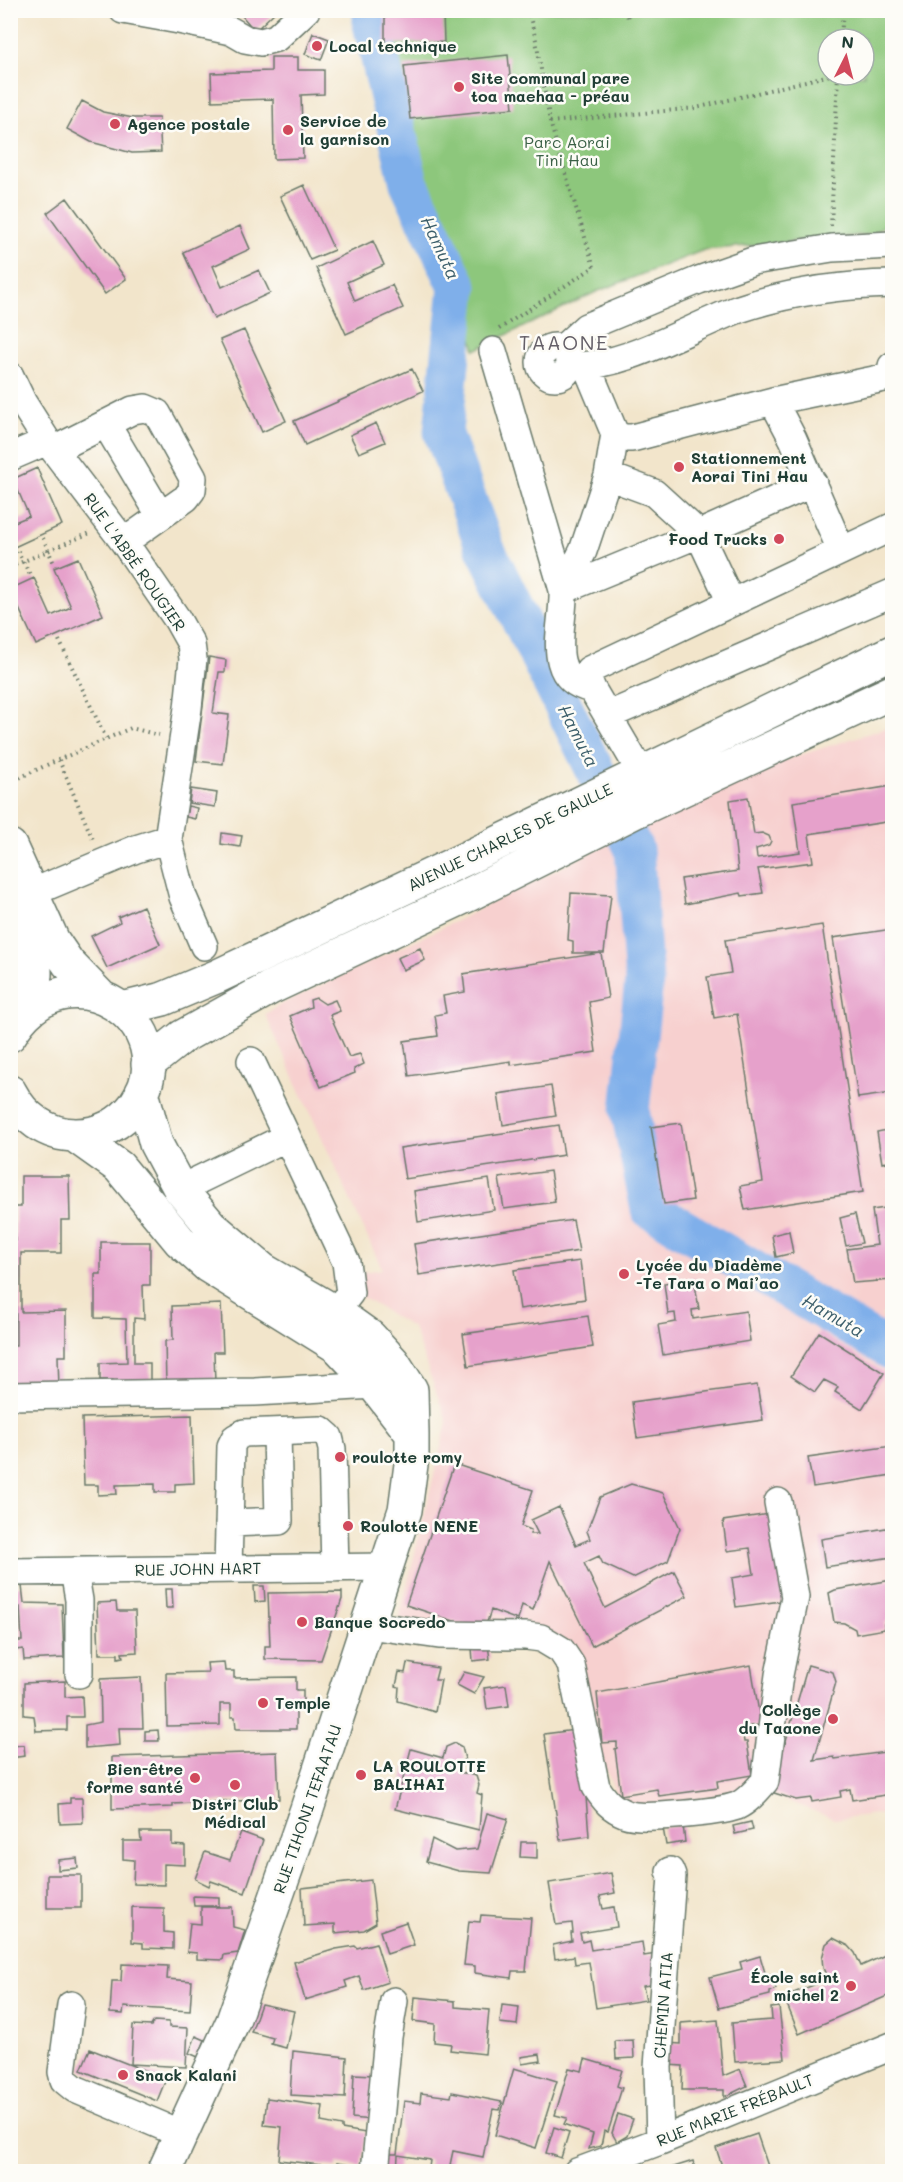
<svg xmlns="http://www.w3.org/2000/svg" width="903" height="2182" font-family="Mali,sans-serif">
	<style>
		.built { fill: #f7d0cf }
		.green { fill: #8dc77b; stroke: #568258; stroke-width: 1.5; fill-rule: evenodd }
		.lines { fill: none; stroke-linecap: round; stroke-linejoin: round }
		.river { stroke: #7fafea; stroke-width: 39 }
		.building { fill: #e6a1cb }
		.minor-casing { stroke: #697869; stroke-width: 30 }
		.major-casing { stroke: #697869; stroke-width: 36 }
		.path { stroke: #697869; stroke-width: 4; stroke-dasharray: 1.5 4.5; stroke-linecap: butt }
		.minor { stroke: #fff; stroke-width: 27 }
		.major { stroke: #fff; stroke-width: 33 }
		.poi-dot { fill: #d1495b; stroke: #fdfcf7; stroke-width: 2 }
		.labels { text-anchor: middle; stroke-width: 5; stroke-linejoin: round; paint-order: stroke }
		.poi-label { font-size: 16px; font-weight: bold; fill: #1f3d34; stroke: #fdfcf7; text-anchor: start }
		.park-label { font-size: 16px; fill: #3a6046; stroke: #fdfcf7 }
		.street-label { font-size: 16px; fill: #1f3d34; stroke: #fdfcf7 }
		.water-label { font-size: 18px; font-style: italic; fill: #3c5f6b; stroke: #fdfcf7 }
		.quarter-label { font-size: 20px; letter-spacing: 1.5px; fill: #656069; stroke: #fdfcf7 }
	</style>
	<rect width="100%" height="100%" fill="#fdfcf7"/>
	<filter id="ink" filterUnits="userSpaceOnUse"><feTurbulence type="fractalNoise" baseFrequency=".0167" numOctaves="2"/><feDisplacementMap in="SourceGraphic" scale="12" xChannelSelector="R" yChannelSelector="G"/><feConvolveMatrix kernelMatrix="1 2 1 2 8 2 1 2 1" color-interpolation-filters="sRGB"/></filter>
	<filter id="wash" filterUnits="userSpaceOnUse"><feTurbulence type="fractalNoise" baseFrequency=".008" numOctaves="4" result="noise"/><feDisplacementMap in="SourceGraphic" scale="24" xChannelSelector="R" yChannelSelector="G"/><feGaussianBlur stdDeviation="1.35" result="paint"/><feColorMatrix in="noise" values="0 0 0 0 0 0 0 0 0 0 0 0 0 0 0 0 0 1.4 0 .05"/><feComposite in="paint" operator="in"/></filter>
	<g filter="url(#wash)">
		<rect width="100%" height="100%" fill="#f2e5cb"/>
		<path class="built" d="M892,726V1312L881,1314L892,1337V1812L835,1819L767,1793L631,1830L580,1707L545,1653L399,1618L447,1422L413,1328L331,1278L382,1269L265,1014L280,1005L458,920L753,770Z"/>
		<path class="green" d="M380,11H885L892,51V220L872,234L704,250L596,292L475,350ZM828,39H864V75H828Z"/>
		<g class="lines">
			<path class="river" d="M372,10V24L409,183L458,287L443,432L485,548L634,849L644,981L630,1111L650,1209L892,1351"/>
		</g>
		<g id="blocks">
			<path class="building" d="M237,10H277L255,31Z
				M443,13L444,42L385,44V16Z
				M313,33L329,39L321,60L305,54Z
				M508,55L513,108L410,119L404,66Z
				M271,57H298V70H324V94L301,95L303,158L274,159L273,99L212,101L211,73L271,71Z
				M82,101L103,112L133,118H159L161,152L132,153L91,142L67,129Z
				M304,185L334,250L310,260L280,196Z
				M67,198L126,279L105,294L47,213Z
				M240,226L250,249L213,266L222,287L259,270L270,293L214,319L183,252Z
				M373,241L384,265L347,282L355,301L392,285L403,308L346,334L316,268Z
				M244,330L286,421L262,432L220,340Z
				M412,369L423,391L305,445L294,421Z
				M376,423L385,442L359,453L350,435Z
				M37,468L62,525L10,549V524L29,516L13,479Z
				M78,558L103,615L36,645L10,589L34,578L51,616L71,607L54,568Z
				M209,657L226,660L225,672H219L213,713L229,715L223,764L196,761Z
				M892,786V821L809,834L813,862L758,869L763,893L742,896L741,893L685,904L681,879L738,871L730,800L748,797L754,834L762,833L769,836L771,841L769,845L756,849L757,858L800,852L793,802Z
				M191,789L217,793L215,807L189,803Z
				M188,806L197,808L195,819L186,817Z
				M222,833L242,836L240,847L221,844Z
				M571,893L611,895L604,953H573V941L568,940Z
				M143,906L160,944L107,968L91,936L120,922L118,917Z
				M822,925L863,1192L745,1210L740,1186L763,1182L737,1014L714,1018L707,977L731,973L725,940Z
				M892,929V1093L858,1098L833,938Z
				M420,948L425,960L403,970L397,958Z
				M601,953L608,998L589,1002L596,1052L511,1065V1061L409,1076L404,1041L438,1036L435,1015L446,1013L443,996L465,992L463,974Z
				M316,998L325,1004L335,1000L340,1011L330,1015L349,1057L360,1054L364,1064L354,1069L355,1073L321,1087L290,1016L311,1007L310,1000Z
				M551,1086L556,1116L503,1125L498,1094Z
				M681,1123L693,1200L664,1204L651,1127Z
				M559,1125L564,1155L405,1179L400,1148Z
				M892,1129V1161L882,1163L877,1132Z
				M550,1171L555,1202L504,1209L499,1178Z
				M21,1176H69L70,1220H61V1253H21V1312L66,1311V1356H58L59,1388L11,1389L10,1346H16L15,1207H21Z
				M489,1179L494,1210L418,1222L414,1191Z
				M892,1207V1280L853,1283L847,1249L877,1245L872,1210Z
				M855,1214L862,1243L846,1246L840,1218Z
				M573,1220L579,1251L419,1275L414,1244Z
				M789,1231L793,1253L776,1257L772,1235Z
				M101,1242H150V1285H143L144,1319L134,1318V1363H150V1385H113V1380H100V1363L127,1362L126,1319L95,1318V1274H101Z
				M580,1261L585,1299L520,1309L514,1270Z
				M694,1278L699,1309L692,1310L693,1319L746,1311L750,1341L663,1355L658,1325L676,1322L675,1313L668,1314L664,1283Z
				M221,1304L223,1352H214L215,1383L166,1385L165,1341L173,1340L172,1306Z
				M588,1316L593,1347L468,1366L463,1334Z
				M819,1332L884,1373L862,1409L835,1392L838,1387L824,1380L815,1392L791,1376Z
				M757,1385L763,1420L637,1438L632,1402Z
				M192,1415L194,1483L175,1484V1492H155V1484L116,1485L117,1494L98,1495V1485H84L82,1418Z
				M892,1446V1475L813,1487L808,1458Z
				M454,1464L533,1490L521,1526L531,1530L530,1534H538L531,1520L559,1507L576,1545L590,1539L587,1531L600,1497L631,1484L663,1493L680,1528L668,1561L633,1578L603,1564L599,1556L584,1563L605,1608L674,1571L687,1596L592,1646L550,1561L533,1610L522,1605L518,1620L491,1610L484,1631L406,1605Z
				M776,1513L788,1600L736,1607L732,1578L754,1574L750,1548L727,1551L723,1521Z
				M892,1527V1557L825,1567L821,1539Z
				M892,1580V1615L884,1624L885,1629L856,1634L855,1629L844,1623L834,1622L829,1593L835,1590Z
				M10,1586H22L24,1603L62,1604L64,1658L24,1660L23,1649L16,1650V1641H22L20,1607H10Z
				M254,1586H264L265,1601L255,1602Z
				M165,1589H172L173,1608H166Z
				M342,1592V1599L321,1660L265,1659V1646H270L268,1593Z
				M116,1602L117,1611H135L137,1652L122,1653L123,1657L118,1658V1654H99L97,1603Z
				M488,1645L490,1659L473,1661L472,1648Z
				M224,1662L225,1671H234V1678L296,1677V1690H303V1703H296V1729H236L235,1717H231V1704H220V1725L167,1726L166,1673L208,1672L207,1663Z
				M407,1663L438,1668L435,1680H441L435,1712L398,1701L399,1687L396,1686L399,1672L405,1673Z
				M751,1665L761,1725L742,1727L744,1742H747L752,1775L717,1781L718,1788L659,1796L657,1789L621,1795L615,1749L617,1748V1742L602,1743L597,1693Z
				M808,1665L833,1672L836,1682L814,1760L834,1757L835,1759L892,1751V1794L852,1800L850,1789L840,1791L841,1797L812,1802L811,1798L796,1800L771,1792Z
				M464,1672L484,1677L474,1694L457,1685Z
				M141,1677L143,1728H119L120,1745L85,1748V1725L101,1722L100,1679Z
				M65,1681V1697L82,1696L83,1717H67V1730L36,1731L34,1716L24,1715V1683Z
				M506,1685L509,1706L487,1709L484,1688Z
				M158,1730L159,1741H145V1731Z
				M575,1730L586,1797L589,1836L560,1840L544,1734Z
				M455,1743L462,1747L465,1759L459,1763V1772L476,1776L479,1785L477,1793L482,1795L479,1830L395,1809L411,1749L443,1758L446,1747Z
				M24,1745L25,1756L10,1758V1746Z
				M277,1752L279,1799L173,1804V1807L112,1809V1757Z
				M70,1798H82L83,1823L60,1824L59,1804L70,1803Z
				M487,1813L508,1819L491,1873L459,1871L426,1862L432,1839L455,1851L477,1849Z
				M751,1822L753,1830L735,1834L733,1826Z
				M683,1825L685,1842L666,1845L663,1828Z
				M140,1832H172V1845L185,1846V1865L164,1864V1885L133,1884L134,1860L123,1859V1841H141Z
				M241,1832L263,1840L245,1893L211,1881L209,1886L195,1879L205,1852L230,1860Z
				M521,1842H537V1858L520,1857Z
				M77,1858L78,1868L58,1870V1860Z
				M611,1873L615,1893L600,1896L603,1909L614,1907L617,1927L580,1933L582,1942L589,1940L591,1950L642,1942L644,1956L657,1954L655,1984L643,1986L646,2000L596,2008L589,1962L575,1964L574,1956L555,1959L553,1945L572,1941L571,1933H573L572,1923L556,1925L549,1883Z
				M47,1875H81V1908H47Z
				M371,1880L376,1923L364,1930L335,1933V1924L304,1926L302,1888Z
				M193,1896L219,1897V1906H194Z
				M132,1907L164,1908V1932L173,1933V1949L143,1948V1943L132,1942Z
				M201,1907H232L233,1927L245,1930L238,1953L224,1955L223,1960L197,1959V1953L187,1952L190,1923L201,1924Z
				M481,1915L531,1918L526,1971H512L511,1978L475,1973V1966L464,1965L469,1921L480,1922Z
				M406,1922L414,1945L387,1954L380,1931Z
				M833,1938L849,1946L855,1953L861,1966L892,1952V1994L799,2034L784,1997L828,1979L823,1968L822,1958L826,1944Z
				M376,1943L388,1982L364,1990L359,1976L345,1981L347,1987L305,2000L294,1962L336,1949L355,1946L357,1948Z
				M760,1956L766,1976L771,1975L776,1989L770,1992V1995L719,2008L710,1977L742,1969L740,1962Z
				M122,1964L168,1966L167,1979L192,1981L190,2011L124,2007L123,2014L110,2013L112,1981H121Z
				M415,1997L455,2001V2007L489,2010L485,2054L450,2050L451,2044L434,2042L435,2024L413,2021Z
				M261,2004L294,2011L286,2048L271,2044L273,2038L251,2032Z
				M502,2005L519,2007L517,2025L500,2023Z
				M779,2007L785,2059L735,2062L732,2023L772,2020L771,2008Z
				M718,2020L723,2076L740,2069L747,2086L724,2097V2090H682L683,2066L667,2065V2043L681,2044V2023Z
				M154,2021L169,2022V2027L188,2028L186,2067L131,2064L133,2025L151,2026Z
				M196,2036L205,2040L198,2057L189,2053Z
				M633,2040L634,2058L616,2059L615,2041Z
				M90,2049L166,2079L157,2101L81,2070Z
				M293,2051L347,2057L345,2098L290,2095Z
				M540,2054L541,2061L522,2064L521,2057Z
				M585,2059L622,2070L617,2086L622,2088L608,2132L604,2131L601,2146L589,2149L593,2134L564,2124L567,2118L555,2115L569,2068L582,2071Z
				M514,2068L557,2081L536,2148L495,2135Z
				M354,2074L373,2075L371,2120L352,2118Z
				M452,2092L502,2102L500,2110L493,2109L483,2157L453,2151L450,2165L461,2167L460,2172H447L429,2168L430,2160L398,2155L397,2172H381L382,2154H397L404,2101L420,2103L421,2093L451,2097Z
				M267,2098L323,2106L321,2122L342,2126V2129L366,2133L361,2167L337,2163V2167L279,2160L282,2127L264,2125Z
				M618,2114L633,2119L627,2136L617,2142L612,2133Z
				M554,2127L569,2132L561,2158L546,2153Z
				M757,2134L770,2172H724L716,2148Z
				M693,2161L696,2172H662L661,2171Z"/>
		</g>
	</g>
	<g filter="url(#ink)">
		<use href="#blocks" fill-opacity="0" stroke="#697869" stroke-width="1.5"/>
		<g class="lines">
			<defs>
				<path id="minor" d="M123,10L179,20L183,10
					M179,20L231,31L245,39L261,42L276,38L306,10
					M540 362a15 15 0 1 1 30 0a15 15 0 1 1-30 0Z
					M562,349L586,327L699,280L753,261L832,248L892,245
					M493,351L563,590L583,551L608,476L615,434
					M571,366C625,368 688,328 739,309C789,292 840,285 892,284
					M587,367L615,434L624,438H632L773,401L793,439L841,550
					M10,376L23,403L47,441L124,542L177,619L191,644L193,659L188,708L168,839L183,897L204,946
					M773,401L884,378L892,370V366
					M106,424L160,515
					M54,450L133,410L145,408L157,413L193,478L192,490L186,498L124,542
					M10,457L47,441
					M608,476L654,493L699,534L731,602
					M592,689C542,678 565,625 563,590L699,534L813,483
					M609,715L892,593
					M642,774L592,689L587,677L589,670L892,527
					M31,893L136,849L168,839
					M251,1061L346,1262L350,1293L335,1312L318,1318
					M180,1189L287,1137
					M10,1396L255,1392L374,1385
					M229,1523L279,1521L277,1433
					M228,1569L231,1446L235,1438L244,1433L321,1430L329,1437L332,1449L335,1568
					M74,1571L79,1600V1674
					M10,1572L386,1567
					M368,1625L439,1635L526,1636L541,1638L561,1650L571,1665L596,1787C605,1801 611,1808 626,1814C642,1820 720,1812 737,1806C748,1801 757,1790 765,1781L779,1675L795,1597L778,1502
					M71,2005L62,2072L64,2080L75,2089L181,2134
					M660,2141L658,2067L672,1876L670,1871
					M375,2172L388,2037L394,2001
					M577,2172L660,2141L892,2046"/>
				<path id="major" d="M10,846L53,941L68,963L101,997
					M15,906C23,927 36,952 35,975C33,991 25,1006 19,1021
					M122,1009L163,999L218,976L469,857L892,652
					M10,1035C66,939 190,1025 135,1105C121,1124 99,1135 76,1135C46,1135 23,1117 10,1092
					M148,1064L182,1037L270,988L470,894L636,811L892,692
					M142,1092L156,1144L180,1189L211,1226L263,1270L335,1312L370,1337L393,1362L411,1390L412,1434V1457L405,1510L307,1809L233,2021L164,2172
					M74,1135L119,1167L180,1241L208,1266L338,1347L374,1385L412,1434"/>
			</defs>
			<use href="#minor" class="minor-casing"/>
			<use href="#major" class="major-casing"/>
			<path class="path" d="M626,10L628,19
				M670,10L671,12
				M841,39L843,10
				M550,122L696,108L830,75
				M831,226L838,75
				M499,329L594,267L550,122L536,40L528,10
				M43,538L55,566
				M18,551L31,577
				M10,567L90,533
				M59,640L106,738
				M59,760L94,842
				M10,785L21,777L49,764L131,728L159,735"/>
			<use href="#minor" class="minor"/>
			<use href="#major" class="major"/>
		</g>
	</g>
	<g class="poi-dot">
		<circle cx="317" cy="46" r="6"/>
		<circle cx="459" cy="87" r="6"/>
		<circle cx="115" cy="124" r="6"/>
		<circle cx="288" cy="130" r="6"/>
		<circle cx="679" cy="467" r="6"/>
		<circle cx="779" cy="539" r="6"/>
		<circle cx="624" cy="1274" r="6"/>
		<circle cx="340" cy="1457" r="6"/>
		<circle cx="348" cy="1526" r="6"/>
		<circle cx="302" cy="1622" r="6"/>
		<circle cx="263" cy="1703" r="6"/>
		<circle cx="833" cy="1719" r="6"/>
		<circle cx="361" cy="1775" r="6"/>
		<circle cx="195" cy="1778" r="6"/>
		<circle cx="235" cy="1785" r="6"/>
		<circle cx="851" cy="1986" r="6"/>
		<circle cx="123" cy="2075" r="6"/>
	</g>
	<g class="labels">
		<g class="poi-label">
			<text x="329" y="52">Local technique</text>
			<text x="471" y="84">Site communal pare<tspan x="471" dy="18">toa maehaa - préau</tspan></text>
			<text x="300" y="127">Service de<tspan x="300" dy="18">la garnison</tspan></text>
			<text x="127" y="130">Agence postale</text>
			<text x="691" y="464">Stationnement<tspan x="691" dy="18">Aorai Tini Hau</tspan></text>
			<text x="767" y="545" text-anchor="end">Food Trucks</text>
			<text x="636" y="1271">Lycée du Diadème<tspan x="636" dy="18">-Te Tara o Mai’ao</tspan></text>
			<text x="352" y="1463">roulotte romy</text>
			<text x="360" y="1532">Roulotte NENE</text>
			<text x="314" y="1628">Banque Socredo</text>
			<text x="275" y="1709">Temple</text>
			<text x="821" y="1716" text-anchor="end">Collège<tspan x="821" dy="18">du Taaone</tspan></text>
			<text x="373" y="1772">LA ROULOTTE<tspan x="373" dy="18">BALIHAI</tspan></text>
			<text x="183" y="1775" text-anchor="end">Bien-être<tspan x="183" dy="18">forme santé</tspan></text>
			<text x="235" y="1810" text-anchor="middle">Distri Club<tspan x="235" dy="18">Médical</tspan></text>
			<text x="839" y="1983" text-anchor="end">École saint<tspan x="839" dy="18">michel 2</tspan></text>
			<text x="135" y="2081">Snack Kalani</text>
		</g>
		<g class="park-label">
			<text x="567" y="148">Parc Aorai<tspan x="567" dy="18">Tini Hau</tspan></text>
		</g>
		<g class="street-label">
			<text transform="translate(135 562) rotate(55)" y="6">RUE L'ABBÉ ROUGIER</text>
			<text transform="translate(510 837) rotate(-26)" y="6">AVENUE CHARLES DE GAULLE</text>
			<text transform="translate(198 1569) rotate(-1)" y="6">RUE JOHN HART</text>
			<text transform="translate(307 1809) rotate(-71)" y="6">RUE TIHONI TEFAATAU</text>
			<text transform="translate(663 2005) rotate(-86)" y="6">CHEMIN ATIA</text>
			<text transform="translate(735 2110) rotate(-22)" y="6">RUE MARIE FRÉBAULT</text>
		</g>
		<g class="water-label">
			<text transform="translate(440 248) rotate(65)" y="6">Hamuta</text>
			<text transform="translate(578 736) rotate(63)" y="6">Hamuta</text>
			<text transform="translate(833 1316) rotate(30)" y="6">Hamuta</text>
		</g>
		<g class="quarter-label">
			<text x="564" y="350">TAAONE</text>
		</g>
	</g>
	<rect width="903" height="2182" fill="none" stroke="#fdfcf7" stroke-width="36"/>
	<g transform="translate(846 57) rotate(6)"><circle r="28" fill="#fdfcf7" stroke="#a4b0a9" stroke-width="1.5"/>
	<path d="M0-4.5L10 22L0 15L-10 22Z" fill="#d1495b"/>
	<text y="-9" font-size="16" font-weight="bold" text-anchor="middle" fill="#1f3d34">N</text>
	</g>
</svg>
